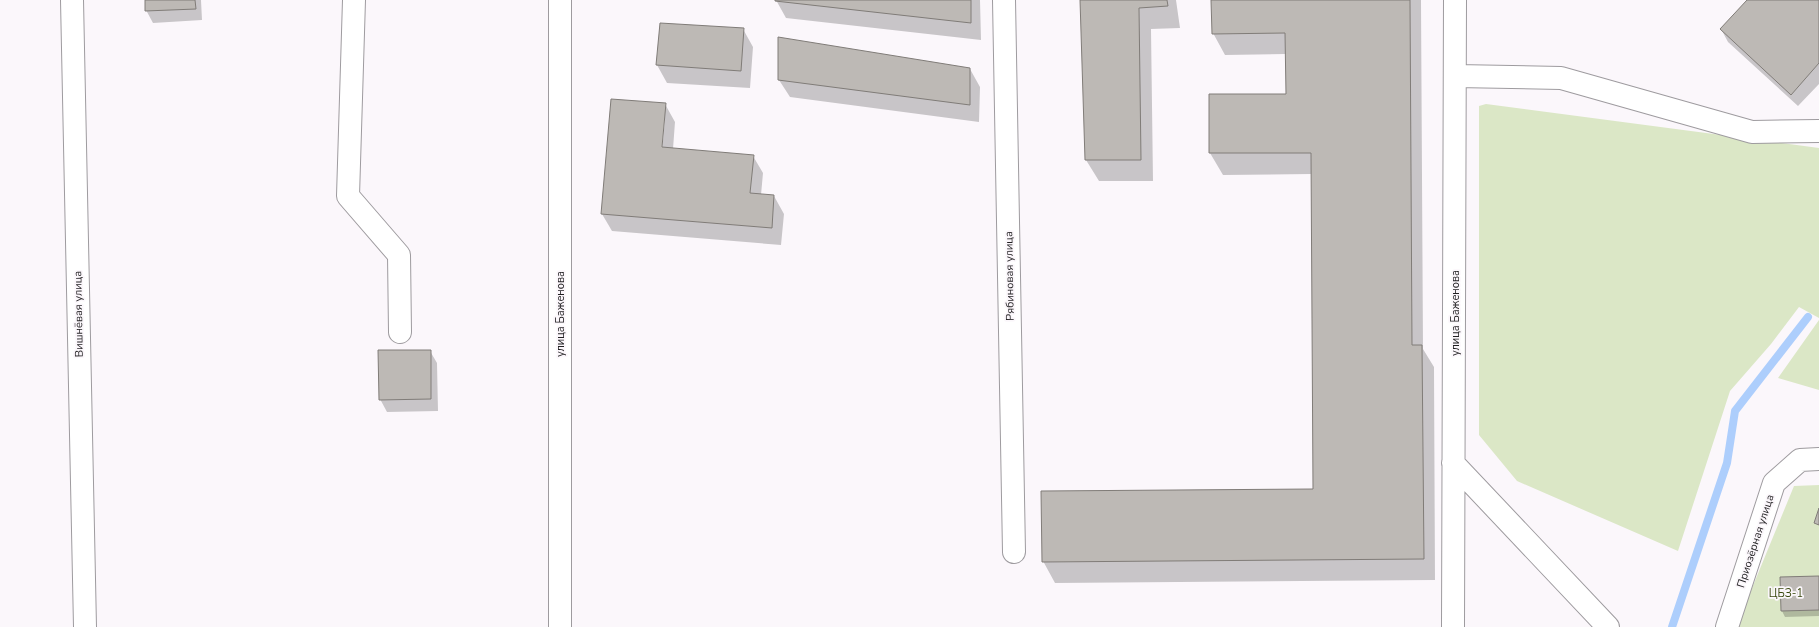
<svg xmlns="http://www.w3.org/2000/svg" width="1819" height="627" font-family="'Nunito Sans',sans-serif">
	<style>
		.green { fill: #dbe7c6 }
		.shadow { fill: #0003; fill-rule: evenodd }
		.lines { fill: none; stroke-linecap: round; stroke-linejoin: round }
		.stream { stroke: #adcefc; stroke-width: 8 }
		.building { fill: #bdb9b5; stroke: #807c78 }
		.minor-casing { stroke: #9e9b9f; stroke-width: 24 }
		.minor { stroke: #fff; stroke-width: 22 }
		.labels { text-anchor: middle; stroke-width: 3.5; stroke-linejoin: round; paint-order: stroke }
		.street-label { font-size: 11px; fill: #201f21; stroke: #fbf7fb }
		.park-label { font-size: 11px; fill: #3a490f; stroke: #fbf7fb }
	</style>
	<rect width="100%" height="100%" fill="#fbf7fb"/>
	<path class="green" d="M1486,104L1819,148V318L1799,307L1771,344L1730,391L1678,551L1517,481L1479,435V106Z
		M1819,320V390L1778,378Z
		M1819,485V627H1736L1794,486Z"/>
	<path class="shadow" d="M146,0H201L202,20L153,23L146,10Z
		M776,0H980L981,40L786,18Z
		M1081,0H1176L1180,28L1151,29L1153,181H1099L1086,160Z
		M1212,0H1421L1423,349L1434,367L1435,580L1055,583L1043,561L1314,490L1312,174L1223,175L1210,153V95H1287L1286,54L1225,55L1213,33Z
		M1749,0H1819V84L1798,106L1728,42L1721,29Z
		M660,24L743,29L753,47L750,88L667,83L657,65Z
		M970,69L980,87L979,122L790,97L779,80Z
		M665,104L675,122L673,149L753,156L763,173L761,195L774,196L784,214L781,245L612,231L602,214ZM663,119H665L662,152H660Z
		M430,351L437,363L438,411L387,412L380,399Z
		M1819,577V616L1785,617L1782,611Z"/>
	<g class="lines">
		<path class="stream" d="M1672,627L1727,463L1735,411L1808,317"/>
	</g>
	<path class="building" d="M145,0H195L196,9L145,11Z
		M775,0H971V23L775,1Z
		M1080,0H1167L1168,6L1139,8L1141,160H1085Z
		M1211,0H1410L1412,345H1422L1424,559L1042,562L1041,491L1313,489L1311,153H1209V94H1286L1285,33L1212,34Z
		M1747,0H1819V63L1791,95L1720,29Z
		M660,23L744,28L741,71L656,65Z
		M778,37L970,68V105L778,80Z
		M611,99L666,103L662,147L754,155L750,193L774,195L772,228L601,214Z
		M378,350H431V399L379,400Z
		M1819,508V525L1814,523Z
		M1819,576V610L1781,611L1780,577Z"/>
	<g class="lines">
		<defs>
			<path id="minor" d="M72,0L85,627
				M354,0L348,196L399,255L400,332
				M1004,0L1014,552
				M1456,76L1561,78L1752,132L1819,131
				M1453,463L1608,627
				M560,627V0
				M1453,627L1455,0
				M1727,627L1774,483L1800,460L1819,459"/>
		</defs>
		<use href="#minor" class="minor-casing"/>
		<use href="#minor" class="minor"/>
	</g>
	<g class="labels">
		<g class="street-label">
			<text transform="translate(1009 276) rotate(-91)" y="4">Рябиновая улица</text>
			<text transform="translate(1455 313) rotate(-90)" y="4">улица Баженова</text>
			<text transform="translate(78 314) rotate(-91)" y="4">Вишнёвая улица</text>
			<text transform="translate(560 314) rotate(-90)" y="4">улица Баженова</text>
			<text transform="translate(1755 541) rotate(-72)" y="4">Приозёрная улица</text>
		</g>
		<g class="park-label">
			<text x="1786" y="597">ЦБЗ-1</text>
		</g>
	</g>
</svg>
